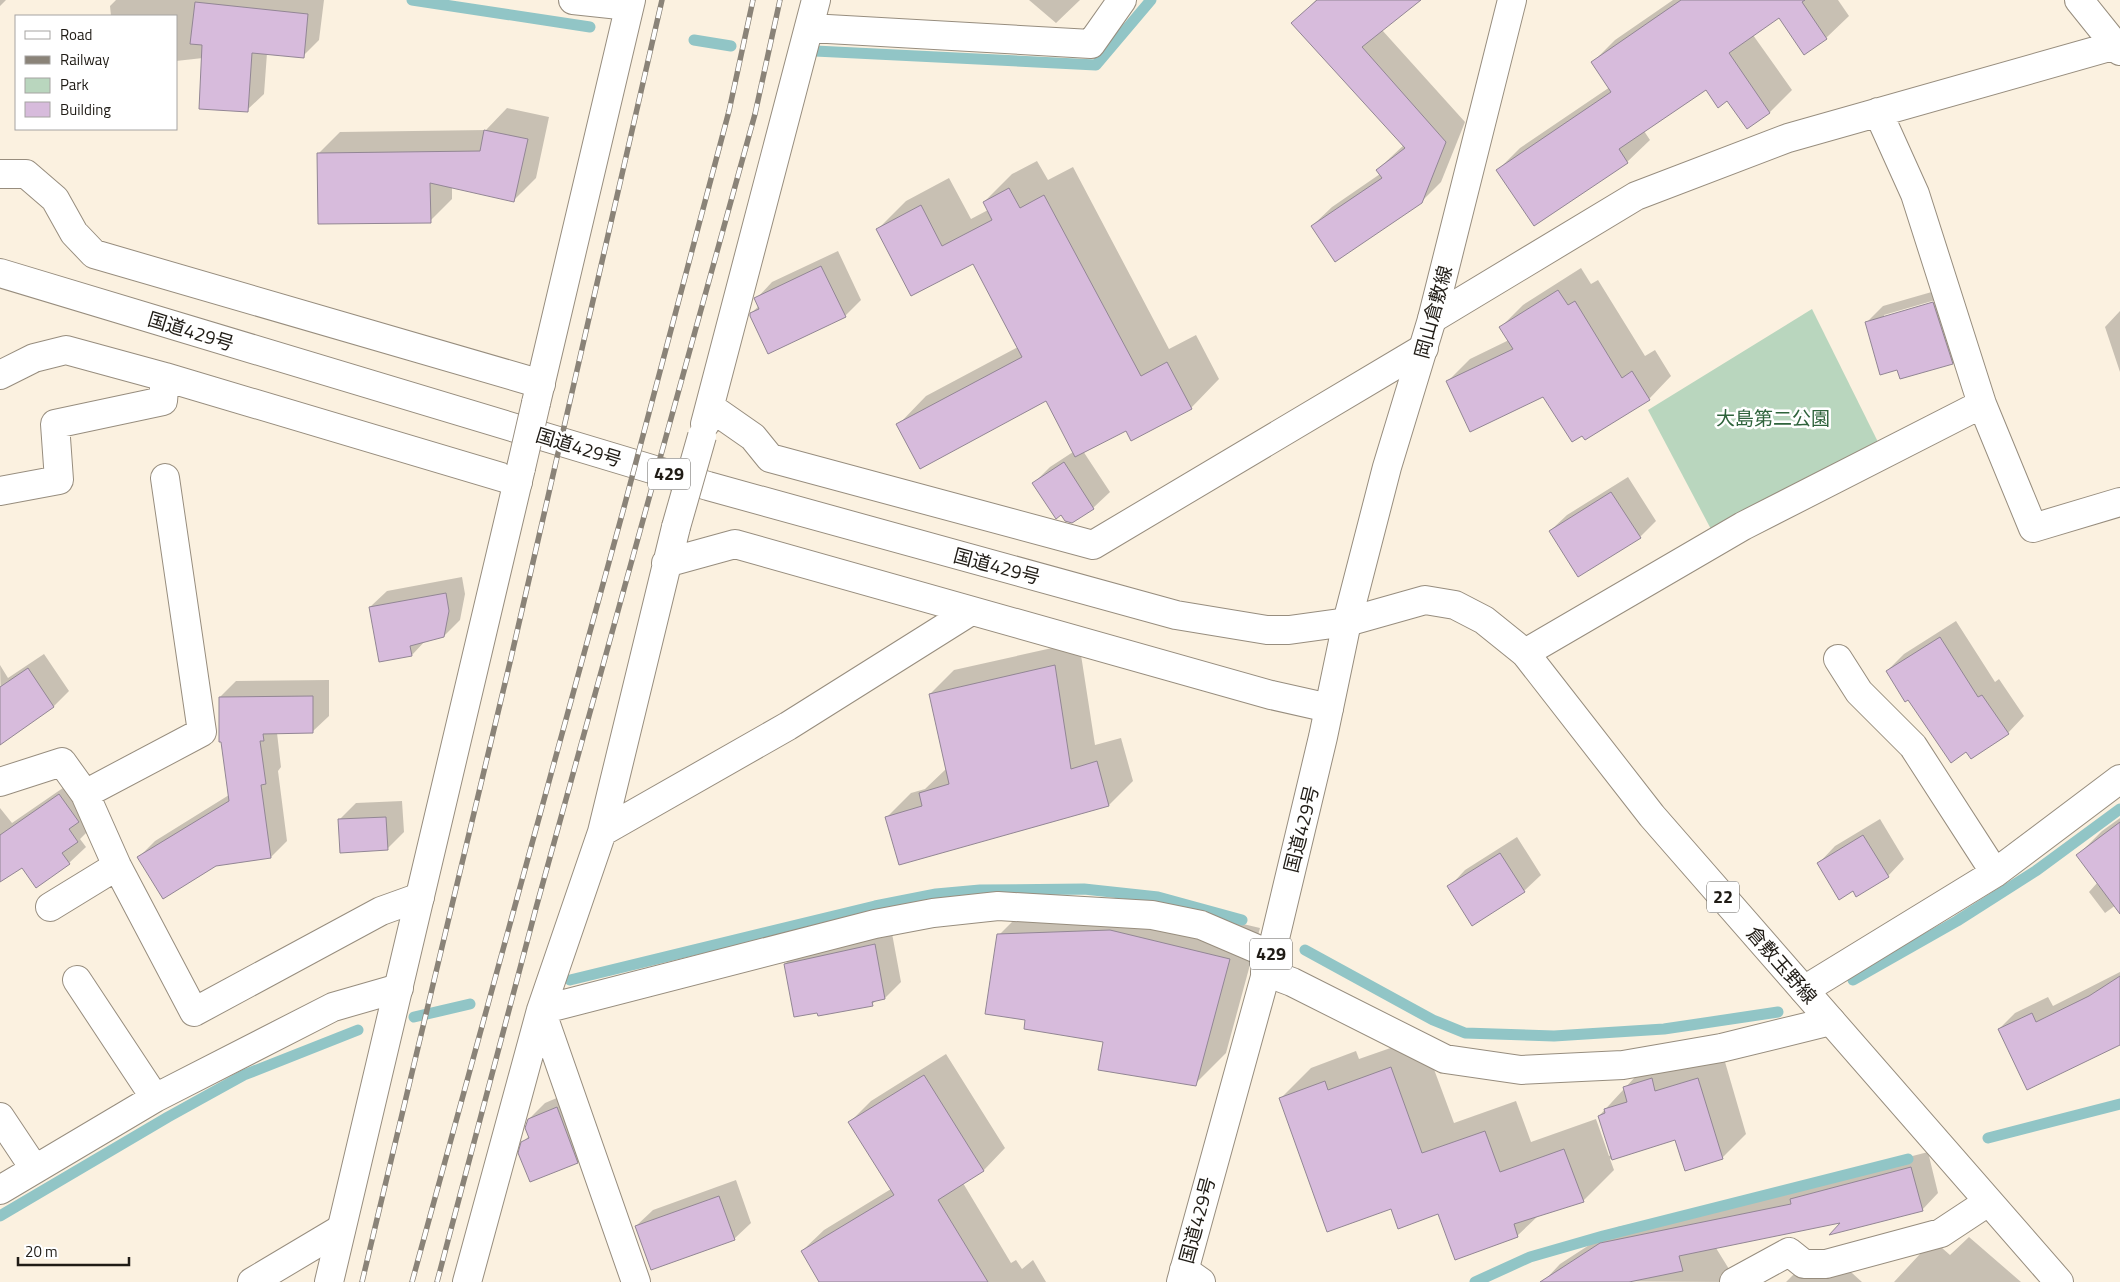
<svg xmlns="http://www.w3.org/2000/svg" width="2120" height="1282" font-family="'Titillium Web','Noto Sans JP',sans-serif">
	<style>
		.green { fill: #b9d6be }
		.shadow { fill: #0003; fill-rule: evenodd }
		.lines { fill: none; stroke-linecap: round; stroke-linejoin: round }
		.stream { stroke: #91c5c6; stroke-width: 11 }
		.building { fill: #d7bbdc; stroke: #928694 }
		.minor-casing { stroke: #978d7e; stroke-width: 30 }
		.tertiary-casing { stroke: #978d7e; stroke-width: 30 }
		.secondary-casing { stroke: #978d7e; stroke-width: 30 }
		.primary-casing { stroke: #978d7e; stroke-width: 30 }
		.trunk-casing { stroke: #978d7e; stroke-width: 30 }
		.minor { stroke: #fff; stroke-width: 28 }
		.tertiary { stroke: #fff; stroke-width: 28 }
		.secondary { stroke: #fff; stroke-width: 28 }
		.primary { stroke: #fff; stroke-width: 28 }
		.trunk { stroke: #fff; stroke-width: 28 }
		.rail-casing { stroke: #8a8378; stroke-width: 5.5 }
		.rail { stroke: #fff; stroke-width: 4; stroke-dasharray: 11; stroke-linecap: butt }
		.minor-bridge-casing { stroke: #978d7e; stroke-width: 30; stroke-linecap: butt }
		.tertiary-bridge-casing { stroke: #978d7e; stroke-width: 30; stroke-linecap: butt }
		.minor-bridge { stroke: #fff; stroke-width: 28 }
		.tertiary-bridge { stroke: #fff; stroke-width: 28 }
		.labels { text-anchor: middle; stroke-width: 5; stroke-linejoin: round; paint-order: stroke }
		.shield { fill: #fff; stroke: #63605c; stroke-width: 1 }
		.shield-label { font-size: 18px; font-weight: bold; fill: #201c16 }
		.street-label { font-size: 19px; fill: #201c16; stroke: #fff }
		.park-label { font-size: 19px; fill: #2f633c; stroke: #fff }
	</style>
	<rect width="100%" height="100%" fill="#fbf1e0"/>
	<path class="green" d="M1812,309L1879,444L1713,533L1648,410Z"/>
	<path class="shadow" d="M0,0H6L0,6Z
		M116,0H324L319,40L303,56L267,53L264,94L247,110L203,58L176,61V16H111L110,6Z
		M1029,0H1080L1056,23Z
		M1316,0H1419L1382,30L1465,122L1441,182L1421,202L1312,226L1332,207L1380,174L1377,170L1404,145L1293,23Z
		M1673,0H1838L1849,16L1826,38L1779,16L1753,35L1792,90L1770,112L1747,127L1728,99L1706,88L1644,131L1650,140L1627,162L1535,225L1498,170L1520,148L1610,87L1592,63L1615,40Z
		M507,108L549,117L536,178L514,200L452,187V199L430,221L318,154L340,132L486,130Z
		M1037,161L1048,180L1073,167L1169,349L1196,335L1219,379L1191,408L1127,429L1083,451L1110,492L1093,508L1072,522L1034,483L1050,467L1073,452L1046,400L898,425L926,396L1018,347L973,262L878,229L906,201L949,178L971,219L988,210L984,202L1012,174Z
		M838,251L861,300L845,316L751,313L759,306L756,299L772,282Z
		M1581,268L1591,284L1598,280L1645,356L1655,350L1671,376L1649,399L1544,395L1447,382L1470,359L1509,340L1501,327L1523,305Z
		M1949,287L1969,347L1952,363L1898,369L1866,323L1883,306ZM1939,299L1940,302L1884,318V315Z
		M2120,311V372L2105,327Z
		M1628,477L1656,521L1640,537L1550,531L1567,515Z
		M462,577L465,594L460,620L444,636L426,640L412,655L370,607L387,591Z
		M1956,621L1995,682L1999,679L2024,716L2008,733L1887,671L1904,654Z
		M1079,642L1095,745L1121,738L1133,781L1109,805L887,817L911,793L925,789L946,769L930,694L954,670Z
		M44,654L69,691L54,706L2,742L0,665L8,678Z
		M329,680V716L312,732L277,733L281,767L278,771L287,841L271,857H139L155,841L229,795L220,697L236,681Z
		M76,779L94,825L80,839L86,847L69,863L22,867L0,881V808L12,823Z
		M402,801L404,832L387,849L339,820L356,803Z
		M2120,818V902L2105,913L2089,892L2098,882L2078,855L2102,831Z
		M1880,819L1904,859L1888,876L1854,890L1819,863L1835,846Z
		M1517,837L1541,875L1524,891L1449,887L1465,870Z
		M1142,900L1260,928L1226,1053L1195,1084L1104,1041L1027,1019L999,935L1030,904Z
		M891,928L901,982L885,998L877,1000L872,1004L785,964L801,948Z
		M2120,972V1044L1999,1029L2015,1013L2048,997L2053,1006Z
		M1422,1037L1454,1123L1516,1101L1531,1142L1596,1119L1609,1156L1611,1155L1599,1116L1648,1063L1723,1055L1746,1134L1722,1158L1676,1139L1610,1159L1614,1170L1583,1201L1539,1215L1517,1236L1439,1212L1391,1208L1280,1099L1311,1068L1356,1051L1359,1059Z
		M946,1054L1005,1148L984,1170L963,1183L1011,1263L1016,1260L1022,1269L1033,1260L1046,1282H821L802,1251L824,1230L891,1189L849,1123L871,1101Z
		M573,1091L593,1145L577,1162L522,1143L529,1136V1119L545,1103Z
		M1928,1152L1938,1193L1922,1210L1844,1221L1716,1248L1737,1282L1544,1281L1560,1264L1617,1227L1801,1190L1808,1183Z
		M736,1180L751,1223L734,1239L636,1226L653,1210Z
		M1969,1237L2021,1282H1894L1933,1240L1950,1255Z
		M1809,1259L1842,1264L1862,1282H1786Z"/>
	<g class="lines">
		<path class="stream" d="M412,0L590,27
			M694,40L731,46
			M815,51L1096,65L1151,0
			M1305,950L1433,1020L1465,1033L1554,1036L1664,1029L1778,1012
			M570,980L875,906L936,894L980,890L1084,889L1158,897L1242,920
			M1853,980L1957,921L2037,870L2120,809
			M414,1017L470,1004
			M1988,1138L2120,1104
			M0,1216L168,1117L244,1075L358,1030
			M1475,1282L1530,1257L1603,1236L1908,1159"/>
	</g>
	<path class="building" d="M1317,0H1421L1362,47L1446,142L1422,203L1335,262L1311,226L1382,178L1376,170L1405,148L1291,23Z
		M1681,0H1805L1802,2L1827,39L1804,55L1779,18L1729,53L1770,113L1747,129L1727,101L1718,108L1706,90L1619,149L1628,163L1534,226L1496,170L1611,92L1591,62Z
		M195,2L308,14L304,58L252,53L248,112L199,109L202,45L190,44Z
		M484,130L528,139L514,202L430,183L431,223L318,224L317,153L480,151Z
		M1009,188L1020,208L1044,195L1141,376L1167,362L1192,409L1131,441L1126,431L1075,457L1046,401L920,469L896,424L1022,357L973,264L911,296L876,229L921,205L942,246L992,220L983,202Z
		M821,266L846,317L768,354L750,316V313L759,309L754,298Z
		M1558,290L1568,305L1575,301L1622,378L1632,371L1650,400L1585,440L1582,436L1572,442L1543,397L1470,432L1446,381L1513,349L1499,327Z
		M1933,302L1953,364L1900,379L1897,370L1880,375L1865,322Z
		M1064,462L1094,509L1072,523L1065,521L1061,515L1056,519L1032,483Z
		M1611,492L1641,538L1578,577L1549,531Z
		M446,593L449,611L444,637L410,646L412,656L379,662L369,607Z
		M1940,637L1978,697L1982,695L2009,734L1971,759L1966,752L1951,763L1908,700L1905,702L1886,671Z
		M1055,665L1071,769L1097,761L1109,806L899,865L885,817L922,806L919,793L949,784L929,694Z
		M28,668L54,707L0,745V687Z
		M313,696V733L263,734L264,741H260L266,784L261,785L271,858L216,866L163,899L137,857L229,801L221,742H219V697Z
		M59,794L79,822L69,829L78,842L62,853L70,864L36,888L22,868L0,882V835Z
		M386,817L388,850L340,853L338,819Z
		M2120,822V914L2076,855Z
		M1863,835L1889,877L1856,897L1853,891L1839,900L1817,863Z
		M1500,853L1525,892L1472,926L1447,886Z
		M1110,930L1230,959L1196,1086L1098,1070L1103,1042L1024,1029L1025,1020L985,1014L997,934Z
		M875,944L885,999L872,1002L873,1006L818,1016L817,1013L794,1017L784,964Z
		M2120,976V1045L2027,1090L1998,1029L2032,1013L2036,1022L2089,996Z
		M1391,1067L1422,1153L1485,1131L1500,1172L1564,1149L1584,1202L1514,1224L1518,1237L1455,1260L1438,1214L1398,1229L1391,1209L1327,1232L1279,1098L1325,1081L1328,1090Z
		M924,1075L984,1171L938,1200L988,1282H819L801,1251L894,1195L848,1122Z
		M1652,1078L1655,1091L1698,1078L1723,1159L1685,1171L1675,1140L1612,1160L1598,1116L1605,1113L1604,1109L1627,1102L1623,1087Z
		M557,1107L578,1163L530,1182L518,1153L521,1142L529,1138L525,1128L528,1119Z
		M1911,1167L1923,1211L1829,1235L1840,1223L1679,1256L1683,1271L1629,1282H1540L1600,1243L1791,1204L1790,1199Z
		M719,1196L735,1240L651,1270L635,1226Z"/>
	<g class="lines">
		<defs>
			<path id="minor" d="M573,0L629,6
				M2079,0L2120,51
				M810,28L1091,44L1122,0
				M1878,112L1915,194L1982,404L2033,528L2120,502
				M0,174H26L55,199L74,233L94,254L541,384
				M1432,319L1636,196L1788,138L2120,44
				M0,375L34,358L66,350L165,377L518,482
				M710,407L753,437L770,458L1093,545L1424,348
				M705,424L816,0
				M165,478L202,732L85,794L117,866L194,1012L381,911L420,897
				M0,491L59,480L55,424L163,401L165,377
				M666,563L735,544L1271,695L1329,708
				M1525,653L1743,526L1982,404
				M1838,659L1859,692L1913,746L1995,873
				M0,782L62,762L85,794
				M602,832L788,726L971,611
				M50,907L117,866
				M1265,972L1292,982L1445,1059L1521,1070L1623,1065L1721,1048L1831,1021
				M77,980L155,1098
				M1804,990L1995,873L2120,779
				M541,1010L875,924L933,913L998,906L1152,915L1201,925L1271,955
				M541,1010L636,1282
				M0,1117L34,1168
				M0,1190L155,1098L333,1007L399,988
				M1184,1270L1201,1282
				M252,1282L341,1229
				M467,1282L541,1010L602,832L676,527
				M1734,1282L1789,1252L1804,1264H1826L1941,1233L1988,1202"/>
			<path id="tertiary" d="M536,403L631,0
				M329,1282L521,468"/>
			<path id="secondary" d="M1347,622L1387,467L1432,319L1512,0"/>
			<path id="primary" d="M1347,622L1425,600L1455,605L1484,620L1525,653L1652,816L2059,1282"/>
			<path id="trunk" d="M0,273L708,486L1176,615L1267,630H1289L1347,622L1323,737L1271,955L1181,1282"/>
		</defs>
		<use href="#minor" class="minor-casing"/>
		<use href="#tertiary" class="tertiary-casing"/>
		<use href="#secondary" class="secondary-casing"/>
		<use href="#primary" class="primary-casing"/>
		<use href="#trunk" class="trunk-casing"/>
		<use href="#minor" class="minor"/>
		<use href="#tertiary" class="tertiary"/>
		<use href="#secondary" class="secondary"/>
		<use href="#primary" class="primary"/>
		<use href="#trunk" class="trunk"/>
		<defs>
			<path id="rail" d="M362,1282L511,658L662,0
				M412,1282L623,511L729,111L753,0
				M437,1282L536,908L755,114L780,0"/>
		</defs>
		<use href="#rail" class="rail-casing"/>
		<use href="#rail" class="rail"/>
		<defs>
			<path id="minor-bridge" d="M676,527L702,436"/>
			<path id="tertiary-bridge" d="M521,468L536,403"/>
		</defs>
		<use href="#minor-bridge" class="minor-bridge-casing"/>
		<use href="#tertiary-bridge" class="tertiary-bridge-casing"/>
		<use href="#minor-bridge" class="minor-bridge"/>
		<use href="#tertiary-bridge" class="tertiary-bridge"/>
	</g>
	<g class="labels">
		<g class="shield">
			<rect x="648" y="458.5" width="42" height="31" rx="4"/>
			<rect x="1707" y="881.5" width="32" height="31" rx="4"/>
			<rect x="1250" y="938.5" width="42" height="31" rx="4"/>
		</g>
		<g class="shield-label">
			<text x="669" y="480">429</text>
			<text x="1723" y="903">22</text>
			<text x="1271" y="960">429</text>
		</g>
		<g class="street-label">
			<text transform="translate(1433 312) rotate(-75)" y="7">岡山倉敷線</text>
			<text transform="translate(191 331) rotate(17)" y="7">国道429号</text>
			<text transform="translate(579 447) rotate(17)" y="7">国道429号</text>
			<text transform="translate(997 566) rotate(15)" y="7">国道429号</text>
			<text transform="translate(1301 829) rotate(-76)" y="7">国道429号</text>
			<text transform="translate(1782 965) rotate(49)" y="7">倉敷玉野線</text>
			<text transform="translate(1197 1220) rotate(-75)" y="7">国道429号</text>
		</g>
		<g class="park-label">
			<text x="1773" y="425">大島第二公園</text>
		</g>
	</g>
	<rect x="15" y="15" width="162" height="115" fill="#ffffff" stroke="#a6a4a2"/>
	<rect x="25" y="31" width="25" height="8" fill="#ffffff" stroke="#a6a4a2"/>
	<text x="60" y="40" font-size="15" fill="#201c16">Road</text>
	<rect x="25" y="56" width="25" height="8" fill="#8a8378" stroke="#a6a4a2"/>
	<text x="60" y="65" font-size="15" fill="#201c16">Railway</text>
	<rect x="25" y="78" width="25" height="15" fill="#b9d6be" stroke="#a6a4a2"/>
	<text x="60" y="90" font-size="15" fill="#201c16">Park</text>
	<rect x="25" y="102" width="25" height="15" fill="#d7bbdc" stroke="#a6a4a2"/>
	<text x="60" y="115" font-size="15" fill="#201c16">Building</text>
	<path d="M18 1257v8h111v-8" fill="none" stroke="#201c16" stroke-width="2.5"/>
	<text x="25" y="1257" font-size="15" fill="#201c16" stroke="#ffffff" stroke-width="4" paint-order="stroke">20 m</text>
</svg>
